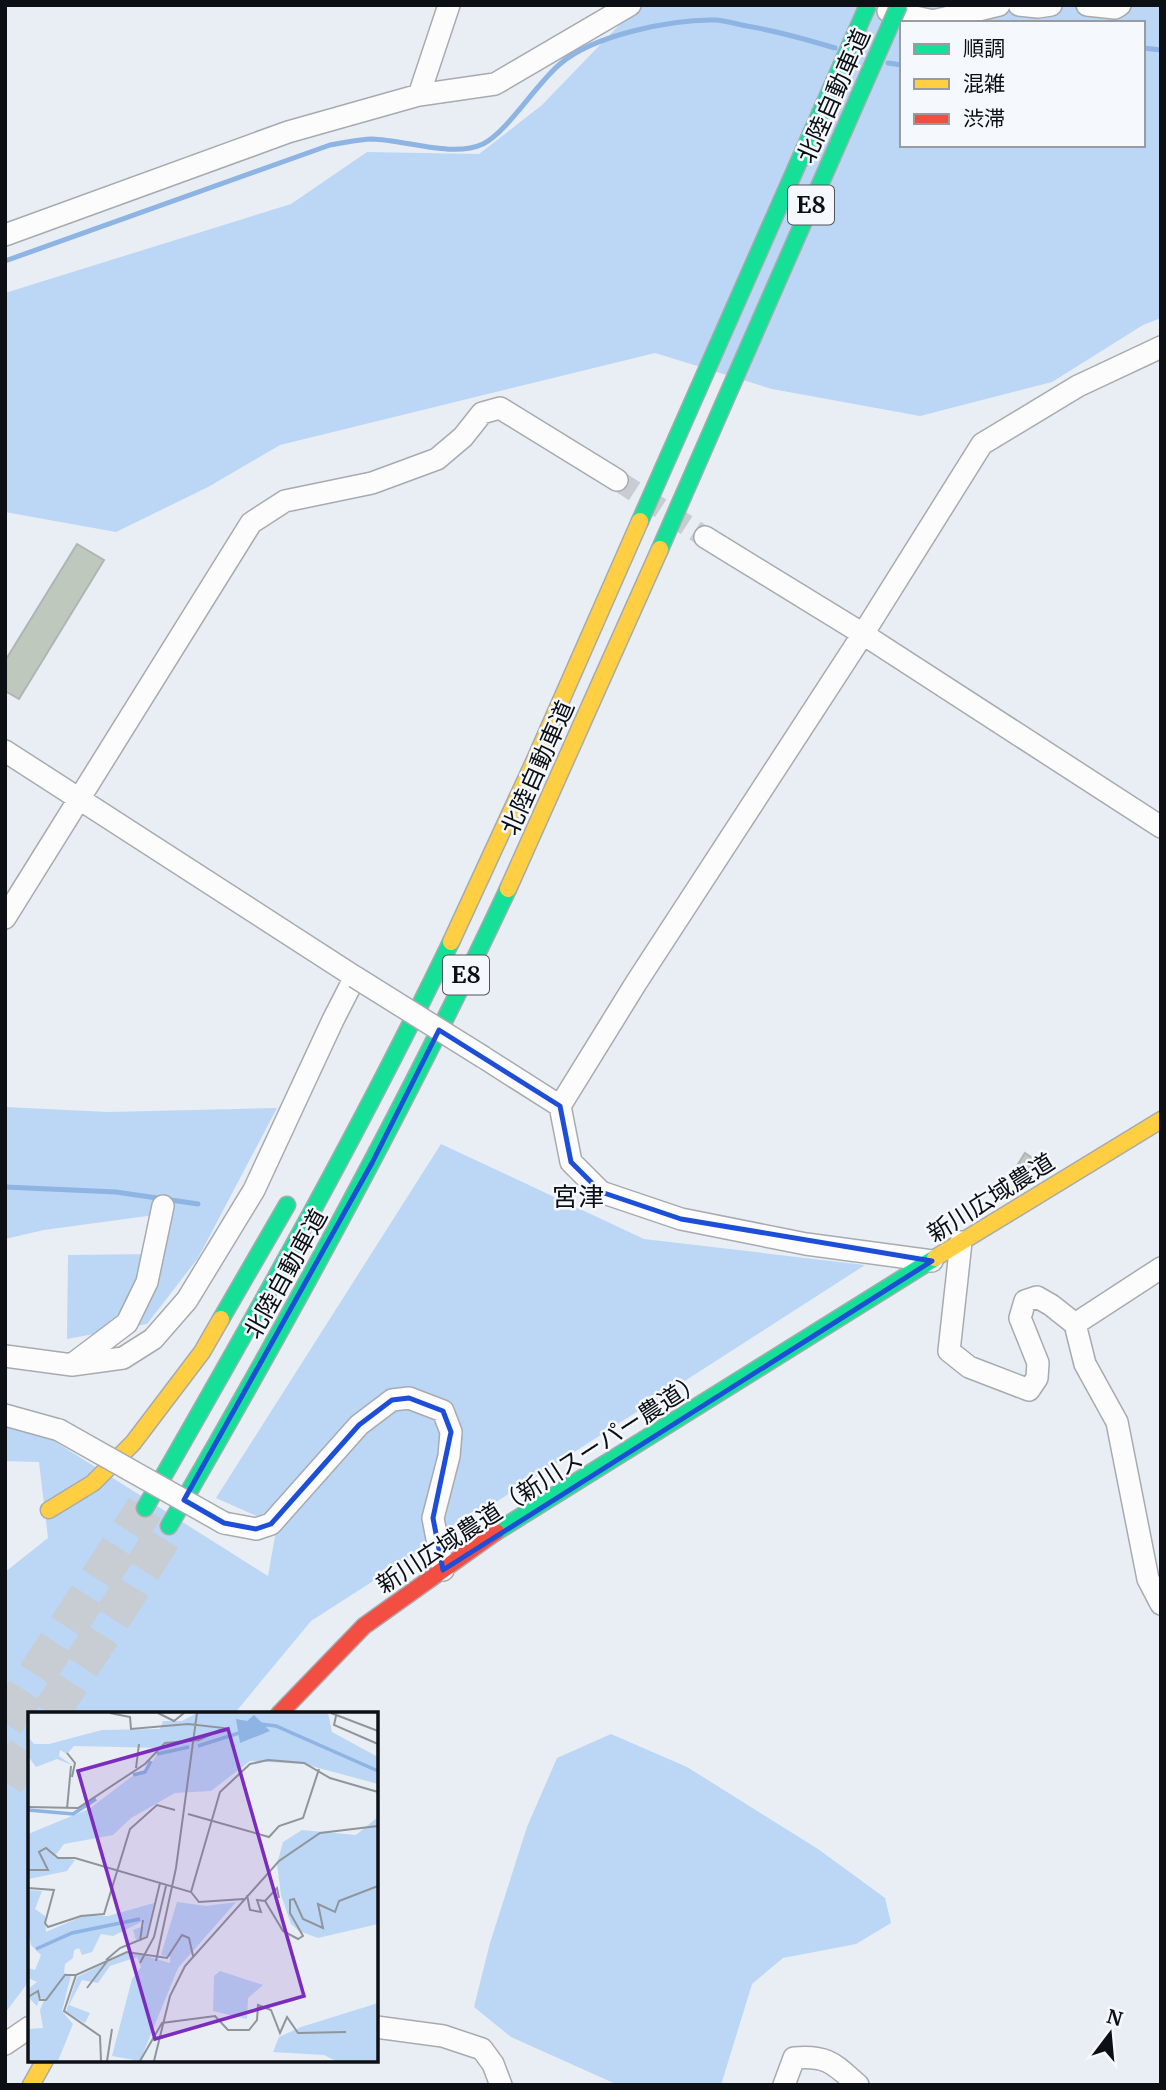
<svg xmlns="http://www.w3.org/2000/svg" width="1166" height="2090" font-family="Merriweather,'Noto Sans JP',serif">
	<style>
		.green { fill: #bcd6f5; fill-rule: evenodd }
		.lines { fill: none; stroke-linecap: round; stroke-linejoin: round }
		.stream { stroke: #8db4e2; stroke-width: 5 }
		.building { fill: #bfc8bc; stroke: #b0b4b4; stroke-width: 2 }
		.street-tunnel { stroke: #c7cdd2; stroke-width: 21; stroke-dasharray: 21 10; stroke-linecap: butt }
		.highway-tunnel { stroke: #c7cdd2; stroke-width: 38; stroke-dasharray: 38 19; stroke-linecap: butt }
		.street-casing { stroke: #a7abb0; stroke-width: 24 }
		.fast-casing { stroke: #a7abb0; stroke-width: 19 }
		.slow-casing { stroke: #a7abb0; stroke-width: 19 }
		.jam-casing { stroke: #a7abb0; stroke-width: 19 }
		.street { stroke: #fcfcfd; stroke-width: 21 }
		.fast { stroke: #16e098; stroke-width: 16 }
		.slow { stroke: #ffcf43; stroke-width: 16 }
		.jam { stroke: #f24e42; stroke-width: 16 }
		.street-bridge-casing { stroke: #a7abb0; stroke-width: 24; stroke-linecap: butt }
		.fast-bridge-casing { stroke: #a7abb0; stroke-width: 19; stroke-linecap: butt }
		.street-bridge { stroke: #fcfcfd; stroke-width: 21 }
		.fast-bridge { stroke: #16e098; stroke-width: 16 }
		.marked { fill: none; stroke: #1d4ed8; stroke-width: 5; stroke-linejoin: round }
		.labels { text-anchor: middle; stroke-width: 5; stroke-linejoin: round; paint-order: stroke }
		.shield { fill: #f5f9fe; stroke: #52555a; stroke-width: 2 }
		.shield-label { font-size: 23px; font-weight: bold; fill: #0c0f13 }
		.street-label { font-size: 24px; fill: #0c0f13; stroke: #f5f9fe }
		.neighbourhood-label { font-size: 26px; fill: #0c0f13; stroke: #f5f9fe }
		.inset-river { fill: none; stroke: #8db4e2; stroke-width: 3.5 }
		.inset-road { fill: none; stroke: #90959a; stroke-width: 2 }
		.view { fill: #7b2cbf; fill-opacity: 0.15; stroke: #7b2cbf; stroke-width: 3.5 }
		.inset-edge { fill: none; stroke: #0c0f13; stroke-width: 3.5 }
	</style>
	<rect width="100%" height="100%" fill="#e8eef4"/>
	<path class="green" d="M643,5H1161V318L1143,325L1052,382L920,416L772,389L655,353L280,445L208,487L116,532L5,512V293L291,204L367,152L479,154L542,105L625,19ZM902,23H1143V145H902Z
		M5,1107L108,1112L277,1108L198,1258L147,1324L67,1339L68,1255L159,1254L162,1214L44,1230L5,1239Z
		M441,1144L644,1239L865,1265L311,1621L234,1714H30V1980L5,2013V1572L48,1538L39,1462L5,1461V1410L268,1576L277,1525L216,1498Z
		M611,1734L687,1767L818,1849L885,1898L891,1923L856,1944L783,1958L752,1984L721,2085H618L511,2037L474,2007L490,1943L527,1827L557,1758Z"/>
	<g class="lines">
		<path class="stream" d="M1143,48L1161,50
			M888,63L902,65
			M5,261L330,145C344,143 359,139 372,139C405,140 453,158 483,144C508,131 536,84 560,64C593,35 673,19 716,20C726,21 737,24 747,26C777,31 805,39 835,48
			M5,1187L116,1192L198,1204"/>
	</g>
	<path class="building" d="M77,544L104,560L19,699L5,691V661Z
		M1025,1153L1040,1163L1027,1181L1013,1172Z"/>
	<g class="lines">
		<path class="street-tunnel" d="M617,480L705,537"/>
		<path class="highway-tunnel" d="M50,1714L119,1607L169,1526
			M5,1723L145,1508
			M5,1782L30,1745"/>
		<defs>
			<path id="street" d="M1019,5L1038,7L1051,5
				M1087,5L1115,8L1120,5
				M888,11L933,21L999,5
				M419,95L449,5
				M5,235L288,132L419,95L495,84L630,5
				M705,537L863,634L1161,827
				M5,751L355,977L333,1020L254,1190L187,1300L153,1339L123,1358L72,1365L5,1356
				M5,918L251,523L285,501L372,483L437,459L463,437L482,413L500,408L617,480
				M483,1057L560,1106
				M961,1242L949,1351L969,1367L1029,1390L1037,1378L1038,1363L1020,1318L1025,1301L1037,1297L1051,1305L1075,1324L1085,1364L1117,1422L1148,1579L1161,1604
				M932,1261L806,1244L681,1219L601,1192L571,1162L560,1106L636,983L863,634L982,444L1078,386L1161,347
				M1075,1324L1161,1268
				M74,1363L127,1323L147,1282L163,1206
				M5,1415L59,1430
				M224,1523L256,1529L271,1524L359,1425L392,1400L409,1398L443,1411L451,1432L449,1456L433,1518L443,1570
				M376,2027L443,2036L482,2049L493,2064L501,2085
				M5,2044L30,2027
				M784,2085L794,2058C828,2055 834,2064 858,2085"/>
			<path id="fast" d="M640,521L697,392
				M660,549L723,405
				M221,1319L287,1205
				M145,1508C252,1322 358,1135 451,942
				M169,1526C290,1318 406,1107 508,889
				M496,1532L935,1258"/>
			<path id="slow" d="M508,889L660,549
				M451,942L534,762L640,521
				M935,1258L1161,1120
				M49,1510L93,1483L133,1443L202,1352L221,1319
				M31,2085L45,2060"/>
			<path id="jam" d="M279,1714L364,1626L496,1532"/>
		</defs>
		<use href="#street" class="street-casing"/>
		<use href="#fast" class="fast-casing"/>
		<use href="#slow" class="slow-casing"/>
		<use href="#jam" class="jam-casing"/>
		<use href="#street" class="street"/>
		<use href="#fast" class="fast"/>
		<use href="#slow" class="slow"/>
		<use href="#jam" class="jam"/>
		<defs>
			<path id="street-bridge" d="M355,977L483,1057
				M59,1430L224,1523"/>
			<path id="fast-bridge" d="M697,392L868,5
				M723,405L899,5"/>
		</defs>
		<use href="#street-bridge" class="street-bridge-casing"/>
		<use href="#fast-bridge" class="fast-bridge-casing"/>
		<use href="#street-bridge" class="street-bridge"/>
		<use href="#fast-bridge" class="fast-bridge"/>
	</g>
	<path class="marked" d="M439,1030L560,1106L571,1162L601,1192L681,1219L932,1261L443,1570L433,1518L451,1432L443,1411L409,1398L392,1400L359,1425L271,1524L256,1529L224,1523L184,1500L372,1163Z"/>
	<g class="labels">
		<g class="shield">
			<rect x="788" y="185.5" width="46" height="39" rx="5"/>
			<rect x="443" y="955.5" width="46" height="39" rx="5"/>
		</g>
		<g class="shield-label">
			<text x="811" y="213">E8</text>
			<text x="466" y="983">E8</text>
		</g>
		<g class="street-label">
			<text transform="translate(834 96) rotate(-66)" y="8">北陸自動車道</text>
			<text transform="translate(538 768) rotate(-66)" y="8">北陸自動車道</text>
			<text transform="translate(991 1198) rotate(-32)" y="8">新川広域農道</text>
			<text transform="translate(286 1274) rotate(-61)" y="8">北陸自動車道</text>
			<text transform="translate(540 1483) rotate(-33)" y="8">新川広域農道（新川スーパー農道）</text>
		</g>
		<g class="neighbourhood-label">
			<text x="578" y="1206">宮津</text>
		</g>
	</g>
	<g transform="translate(28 1712)">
		<rect width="350" height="350" fill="#e8eef4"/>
		<path d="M169,1H300L304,20L350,45V72L276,52L222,49L183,79L147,81L103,106L85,123L36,132L26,145L47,148L39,159L1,167L0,122L61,97L103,65L117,61L133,36L46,34L39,42L32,38L31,44L44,53L29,47L8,55L0,44V25L6,32H21L74,18L132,17L135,9H154ZM350,105V212L290,226L271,219L263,212L253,183L249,152L255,130L274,118L328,123ZM0,178L14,179L7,197L17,204L18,220L55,204H80L126,191L118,224L108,228L105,218L116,214L115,209L85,224L73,222L64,240L54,243L51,236L46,238L45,246L37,252L36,261L43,263L34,299L45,312L30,349H0V317L15,316L12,298L16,288L12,285L9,294L0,285V277L9,270L0,266V256L7,258L13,243L3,233L0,216ZM149,190L178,194L208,190L150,256L112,349L84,344L104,267L113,255L109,245L82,254L70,271L54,268L41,293L62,301L57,311L38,300L49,265L101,239L142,251V245L133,243ZM192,259L235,273L220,286L219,307L185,299L186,264ZM350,291V349H308L296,343L245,340L251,325L273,315Z" fill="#bcd6f5"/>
		<path d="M226,3L242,19L212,31L208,7L219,9Z" fill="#8db4e2"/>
		<path class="inset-river" d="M232,12L248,14L350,59M170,34L211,21M129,42L161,35M105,63L117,60L123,49M0,98L45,102L68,87M8,237L44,221L112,207"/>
		<path class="inset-road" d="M130,1L146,9L156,1M303,1L350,19M308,4L306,13L350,32M39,41L47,51L44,65M108,56L111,32M0,95L50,96L117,52L137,31L171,28L196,16L160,12L103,17L102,5L82,1M39,97L43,54M160,102L241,125L251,114L275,106L291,57M0,158H20L11,140L18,136L30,146H47L163,180L171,190L216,187M0,176L26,178L17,211L20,215L53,204L76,202L102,117L129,93L147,98M163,180L192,80L222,52L240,48L276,51L302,66L350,80M219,183L222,198L233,200L229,188L237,189L255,219L270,227L275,224L262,201V188L266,187L275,207L295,216L290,192L307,200L311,189L350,174M237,189L249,176L251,186M112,229L115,208M78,248L92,236L119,225L132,171M128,249L148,156L169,1M112,251L126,225L138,174M48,263L36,299L72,324L73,349M59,276L80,248M0,285L10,279L12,288H18L37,263H48L99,240L139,246L154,223L161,226L165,244M79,349L84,317M112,349L134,311L187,304L200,318H221L229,308L230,293L243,298L252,321L259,305L270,321L318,320M126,349L142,284L157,254L251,149L292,121L350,114"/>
		<path class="view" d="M200,17L276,284L127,327L50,59Z"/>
		<rect width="350" height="350" class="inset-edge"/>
	</g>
	<rect width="1166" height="2090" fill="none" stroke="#0c0f13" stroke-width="14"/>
	<rect x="900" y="21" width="245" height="126" fill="#f5f9fe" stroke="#989ba0" stroke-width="2"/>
	<rect x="914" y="44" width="35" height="10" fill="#16e098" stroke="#989ba0" stroke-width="2"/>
	<text x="963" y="56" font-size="21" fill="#0c0f13">順調</text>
	<rect x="914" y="79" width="35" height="10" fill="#ffcf43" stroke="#989ba0" stroke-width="2"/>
	<text x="963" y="91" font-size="21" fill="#0c0f13">混雑</text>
	<rect x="914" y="114" width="35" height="10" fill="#f24e42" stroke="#989ba0" stroke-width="2"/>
	<text x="963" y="126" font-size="21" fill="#0c0f13">渋滞</text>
	<g transform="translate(1110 2034) rotate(16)" stroke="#f5f9fe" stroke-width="5" paint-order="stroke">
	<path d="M0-5L12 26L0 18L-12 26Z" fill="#0c0f13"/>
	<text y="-10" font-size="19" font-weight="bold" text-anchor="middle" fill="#0c0f13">N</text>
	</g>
</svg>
